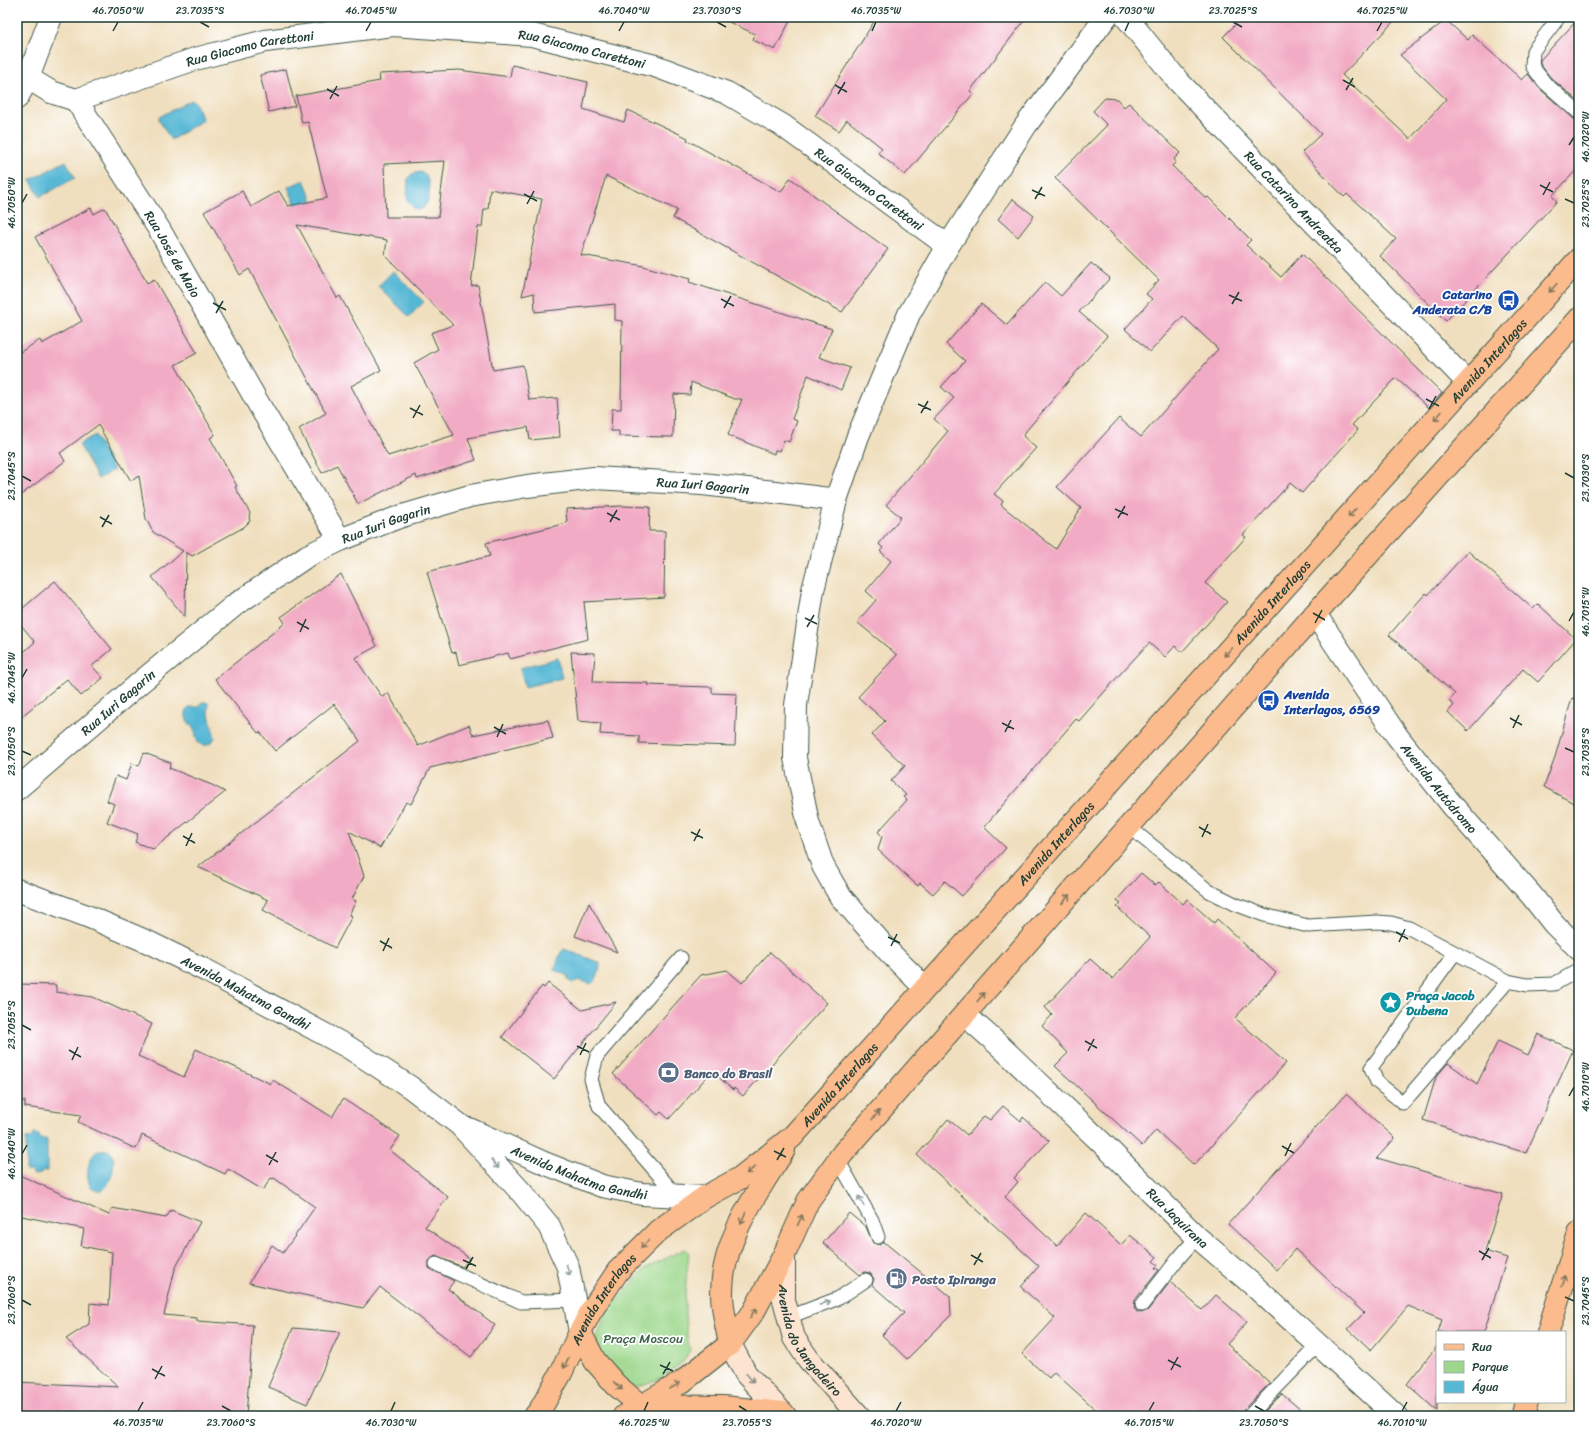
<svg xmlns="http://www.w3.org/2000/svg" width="1596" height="1433" font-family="Sriracha,sans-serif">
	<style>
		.green { fill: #9cd78b; stroke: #5e8a60 }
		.water { fill: #56b8d5; stroke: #3a7a84 }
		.building { fill: #f2abc4; fill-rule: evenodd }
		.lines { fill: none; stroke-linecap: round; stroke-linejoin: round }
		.lane-casing { stroke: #3e5549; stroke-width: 15 }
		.street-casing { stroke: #3e5549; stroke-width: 24 }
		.secondary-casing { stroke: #3e5549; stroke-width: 24 }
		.primary-casing { stroke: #3e5549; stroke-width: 24 }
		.lane { stroke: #fff; stroke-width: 13 }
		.street { stroke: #fff; stroke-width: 22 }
		.secondary { stroke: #fde4d1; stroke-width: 22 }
		.primary { stroke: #fbbb8c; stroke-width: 22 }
		.oneway { stroke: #82765c }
		.oneway2 { stroke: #8f9e9a }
		.oneway3 { stroke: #8e9082 }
		.ticks { fill: none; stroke: #1f3d34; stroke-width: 1.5 }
		.labels { text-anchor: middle; stroke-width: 3.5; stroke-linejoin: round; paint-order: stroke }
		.street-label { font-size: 13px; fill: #1f3d34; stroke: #fff }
		.transit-label { font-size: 13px; font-weight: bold; fill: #164399; stroke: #fff; text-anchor: end }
		.culture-label { font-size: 13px; font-weight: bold; fill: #0d838f; stroke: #fff; text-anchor: start }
		.service-label { font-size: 13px; font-weight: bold; fill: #4e5e75; stroke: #fff; text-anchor: start }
		.park-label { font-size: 13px; fill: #3e644a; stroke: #fff }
		.neatline { fill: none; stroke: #1f3d34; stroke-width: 1.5 }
		.ticks-label { font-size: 10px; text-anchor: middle; fill: #1f3d34 }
	</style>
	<rect width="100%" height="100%" fill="#fff"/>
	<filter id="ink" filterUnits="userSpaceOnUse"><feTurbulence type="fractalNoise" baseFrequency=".025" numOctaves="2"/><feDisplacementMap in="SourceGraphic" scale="8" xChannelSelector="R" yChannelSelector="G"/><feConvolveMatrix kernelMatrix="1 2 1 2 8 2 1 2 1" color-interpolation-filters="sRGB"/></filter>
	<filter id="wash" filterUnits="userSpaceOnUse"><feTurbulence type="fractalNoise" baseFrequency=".012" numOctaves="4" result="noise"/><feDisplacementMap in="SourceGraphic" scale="16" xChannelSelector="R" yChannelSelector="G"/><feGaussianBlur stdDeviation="0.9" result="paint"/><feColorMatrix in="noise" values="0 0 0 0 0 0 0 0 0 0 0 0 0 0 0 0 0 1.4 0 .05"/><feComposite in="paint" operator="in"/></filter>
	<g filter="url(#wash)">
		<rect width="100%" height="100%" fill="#f0dfbe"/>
		<path class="green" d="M685,1249L689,1253C685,1286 682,1317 690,1350L684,1361L661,1378L636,1387L619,1381L601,1359L596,1339L607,1311L646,1268Z"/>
		<path class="water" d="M191,100L195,102L203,120L171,140L159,120V117Z
			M66,161L75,178L40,197L30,180Z
			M420,172L424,173C432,183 432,206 419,210L414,208L407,200L408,179L412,174Z
			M304,180L317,211L301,218L288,187Z
			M393,271L424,302L409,317L378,286Z
			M95,435L114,470L98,479L79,444Z
			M558,658L562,678L525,687L520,668Z
			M202,702H206L209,704L208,710L215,738L211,743L204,746L198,743C196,738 196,734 194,730C190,722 183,720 187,709L190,707H199Z
			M564,949L600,963C600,971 598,979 591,984L579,980L573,983L569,981L567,975L554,970L561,952Z
			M35,1134L39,1135L40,1139H47V1171H42L41,1174L34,1175L31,1171H26V1139L32,1138L33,1135Z
			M99,1150C103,1150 109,1149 111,1153C117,1161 111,1185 103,1190C99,1192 95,1190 91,1188C85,1177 87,1157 99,1150Z"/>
		<g id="blocks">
			<path class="building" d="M718,17H792L775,50L753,40L755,34Z
				M877,17H1027L970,91L973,94L905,175L878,153L882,148L847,120L839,131L815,116Z
				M1243,17H1398L1342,75L1410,139L1446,99L1400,55L1446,20L1468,40L1472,35L1522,80L1528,74L1540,89L1574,119L1579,121V167L1552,196L1557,201L1446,321L1380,256L1396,239L1347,194L1344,197L1302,152L1321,134L1223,37Z
				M1579,18V102L1551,78L1540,64V60Z
				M512,65L588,82L583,109L624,122L628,110L688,138L687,140L781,192L790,178L888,249L842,312L673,218L677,210L606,176L581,255L639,265L690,279L689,282L832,329L819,357L850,368L841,390L808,375L792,419L797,421L789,442L784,440L780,451L775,450L774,454L728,435L742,399H735L691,382L690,395L674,394L673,437L619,436V431H611L612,409H621L622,321L615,320V304L535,312L534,293L522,296L542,199L490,189L488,209H484L482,227H478L471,286L478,285L493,370L523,365L529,400L557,398L560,437L530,440L528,427L468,438L476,460L417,479L416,475L358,504L337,465L322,473L299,429L326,413L249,269L240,275L204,212L242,191L251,207L279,191L288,206L327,198L308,122L302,123L296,96L380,81L379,74L459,70L510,77ZM445,161L438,217H386L384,164ZM297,225L387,240L385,255L453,325L431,333L438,349L414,363L454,435L388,456L351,386L381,370L340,296L337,298Z
				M286,69L295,106L269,112L260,75Z
				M1105,98L1117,99L1124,107L1129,103L1180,153L1174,159L1176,162L1172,166L1206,198L1208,197L1251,240L1246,245L1281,277L1302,254L1442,393L1429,408L1396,378L1352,425L1358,430L1302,493L1290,483L1243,535L1246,537L1205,583L1227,602L1182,652L1175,646L1165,657L1149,643L1120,674L1079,721L1076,719L984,827L1006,848L962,896L945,881L933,894L920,883L918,886L878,850L882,836L878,832L907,800L903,797L906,795L891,781L905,766L872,735L885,721L858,697L897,655L857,622L876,600L866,591L891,561L880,551L883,548L879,544L901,517L886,505L948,431L934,419L954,398L941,387L965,361L946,344L981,304L1007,325L1045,282L1061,296L1091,263L1110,278L1079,312L1107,336L1026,431L1023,436L1036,448L994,494L1003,501L1001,505L1056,549L1081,508L1057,487L1119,418L1141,437L1218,349L1183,316L1150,352L1125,329L1152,299L1146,294L1159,280L1055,178L1107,125L1093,111Z
				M1013,199L1034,216L1018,237L998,219Z
				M91,208L94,214L105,208L147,283L154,279L197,353L175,365L215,435L210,438L237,486L235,487L250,513L249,517L250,521L244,527L192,556L186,552L185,617L152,577L183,551L153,532L146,519L139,476L131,481L98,425L60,453L65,461L17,498V354L40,340L42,344L82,321L35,237Z
				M621,506L650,507L649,531H665L664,597L584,602L588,639L510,659L508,653L459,665L456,652L452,653L427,572L490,556L486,543L567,523L566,509Z
				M1468,551L1533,609L1538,604L1576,639L1538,682L1523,669L1468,731L1448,712L1454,705L1449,701L1455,694L1389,635L1426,593L1428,595Z
				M341,574L377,646L355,658L382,697L388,693L418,746L469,725L473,735L548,720L553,738L430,768L411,804L406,802L380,848L349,831L364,876L352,899L356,901L349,915L352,916L335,948L263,910L268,900L198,867L360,741L334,704L275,751L260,732L258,733L215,679L285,623L281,617Z
				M55,581L112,649L92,666L103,678L81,696L67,679L17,720V658L35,642L17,620V613Z
				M571,652L595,653L593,682L649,683L648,685L674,686L712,687V693L737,694L735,746L639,743V736L600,734L601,723L578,721Z
				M1572,698L1579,699V806L1544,787L1555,757Z
				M144,753L171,763L169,768L212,785L225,792L153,849L135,842L138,834L107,822L114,804L107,801L116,776L126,780L132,763L139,766Z
				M1141,873L1155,885L1159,882L1183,904L1187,899L1214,923L1217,919L1276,973L1235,1018L1286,1063L1194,1165L1156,1130L1142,1146L1055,1066L1068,1053L1042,1026L1052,1015L1045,1007L1090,959L1113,979L1150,937L1117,907L1121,903L1117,900Z
				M589,903L617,952L575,936Z
				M770,952L827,1003L743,1096L734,1088L733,1090L712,1071L669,1119L661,1112L658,1115L613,1074L701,975L727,970L742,983Z
				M548,983L582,1010L616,1002L554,1079L502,1037L542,986L544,988Z
				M17,984L56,985V992L93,997L152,1024L138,1056L184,1077L196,1049L271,1084L273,1080L332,1117L343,1099L400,1136L390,1150L448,1197L425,1227L469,1258L463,1267L435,1256L429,1261V1268L454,1281L448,1289L495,1325L471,1357L380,1287L363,1308L249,1283L272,1245L283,1253L315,1207L274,1178L273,1179L271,1178L263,1190L228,1169L225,1174L142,1135L136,1149L78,1122L81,1115L25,1107V1101H17Z
				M1538,1034L1573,1050L1526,1153L1423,1120L1436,1077L1448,1063L1477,1084L1498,1041L1528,1055Z
				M1346,1094L1395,1138L1377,1158L1503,1194L1485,1251L1507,1258L1484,1332H1438L1442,1320L1408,1306L1371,1350L1348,1329L1364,1313L1295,1249L1277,1270L1228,1224Z
				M1003,1106L1021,1121L1023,1117L1049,1141L1014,1178L1018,1182L1005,1197L1057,1246L1086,1213L1121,1245L1130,1235L1157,1257L1153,1261L1158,1265L1155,1268L1159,1270L1135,1300L1134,1308L1137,1312L1141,1313L1148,1310L1170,1282L1202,1310L1216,1295L1247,1322L1227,1344L1270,1383L1243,1410L1241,1416H1103L1054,1372L1049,1378L1022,1354L1055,1318L1021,1287L1039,1266L917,1155L948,1119L967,1135L984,1116L990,1120Z
				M17,1174L109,1215L112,1208L166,1218L171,1210L200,1222L175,1269L164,1315L197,1318V1321L253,1325L246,1416H17V1382L119,1387L66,1339L89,1324L90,1303L109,1305L112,1252L81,1246L84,1229L17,1215Z
				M849,1213L866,1227L873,1243L880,1245L884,1242L950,1296L951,1315L907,1359L882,1335L904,1313L872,1285L874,1279L870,1273L865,1272L860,1275L823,1243Z
				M293,1328L340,1332L307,1404L268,1387Z
				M1437,1346V1411L1407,1384Z
				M1282,1394L1308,1416H1260Z"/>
		</g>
	</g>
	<g filter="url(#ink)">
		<use href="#blocks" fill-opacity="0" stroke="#3e5549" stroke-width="1"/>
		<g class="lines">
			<defs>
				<path id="lane" d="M1559,17L1533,51L1532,66L1545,83L1579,113
					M1129,827L1209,891L1235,904L1264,915L1308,926L1377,922L1391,923L1409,928L1508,981L1527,985L1554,984L1579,970
					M1455,953L1371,1068L1377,1082L1403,1103L1508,981
					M838,1160L872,1220L878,1237
					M677,1196L599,1106L591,1079L597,1056L681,958
					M436,1264L521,1302L574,1300
					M1142,1305L1177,1260L1197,1237
					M789,1317L839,1298L866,1280
					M1249,1416L1318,1345"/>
				<g id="street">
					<path id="s1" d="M1126,17L1178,81L1468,383"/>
					<path id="s2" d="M28,78L51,92L76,100L159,229L262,410L340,540"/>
					<path d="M17,98L28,78L51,17"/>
					<path id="s3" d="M76,100L195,59L265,41L393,25L532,35L655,66L727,93L782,125L948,246"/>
					<path id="s4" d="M1315,614L1397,736L1452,805L1532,896L1554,924L1579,949"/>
					<path id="s5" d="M17,789L142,681L235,605L307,556L340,540L399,517L470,496L527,486L594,478L702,484L775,492L836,500"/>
					<path id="s6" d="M17,890L87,916L148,942L207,971L348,1047L410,1087L460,1125L522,1193L549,1226L568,1267L580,1332"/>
					<path d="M925,988L889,952L840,896L823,866L808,822L795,758L796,705L813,590L836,500L858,436L909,314L948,246L1026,125L1106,17"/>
					<path id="s7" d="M965,1015L1000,1046L1103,1144L1197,1237L1252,1284L1396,1416"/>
					<path id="s8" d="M469,1129L544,1163L602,1186L642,1194L705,1197"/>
				</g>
				<g id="secondary">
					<path id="s9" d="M784,1255V1300L794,1338L809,1360L859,1416"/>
					<path d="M730,1344L746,1374L785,1416"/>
				</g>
				<g id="primary">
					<path d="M580,1332L595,1361L616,1385L641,1406L723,1407L783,1413"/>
					<path d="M1548,1332L1579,1233"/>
					<path d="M730,1344C727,1328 722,1310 722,1293C722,1239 757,1193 784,1150"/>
					<path id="s10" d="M535,1416L540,1410L561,1373L580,1332L591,1311L618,1271L658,1231L705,1197L740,1178L792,1137L1579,259"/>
					<path d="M624,1416L682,1382L730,1344L754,1311L784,1255L808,1201L843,1153L1315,614L1579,319"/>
					<path d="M1522,1416L1526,1402"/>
				</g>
			</defs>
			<use href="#lane" class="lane-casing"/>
			<use href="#street" class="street-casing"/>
			<use href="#secondary" class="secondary-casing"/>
			<use href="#primary" class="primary-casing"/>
			<use href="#lane" class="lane"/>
			<use href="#street" class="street"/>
			<use href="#secondary" class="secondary"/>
			<use href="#primary" class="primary"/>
		</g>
		<defs><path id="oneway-shaft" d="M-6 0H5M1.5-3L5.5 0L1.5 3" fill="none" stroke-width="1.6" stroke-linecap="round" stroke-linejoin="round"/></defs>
		<g class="oneway">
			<use href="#oneway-shaft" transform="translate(1553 288) rotate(132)"/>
			<use href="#oneway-shaft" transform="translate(1438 416) rotate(131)"/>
			<use href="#oneway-shaft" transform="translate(1352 513) rotate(132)"/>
			<use href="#oneway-shaft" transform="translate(1228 652) rotate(132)"/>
			<use href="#oneway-shaft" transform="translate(1066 899) rotate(-49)"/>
			<use href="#oneway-shaft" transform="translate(981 997) rotate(-49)"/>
			<use href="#oneway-shaft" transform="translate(876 1115) rotate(-49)"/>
			<use href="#oneway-shaft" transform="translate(751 1170) rotate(142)"/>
			<use href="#oneway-shaft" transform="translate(743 1218) rotate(114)"/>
			<use href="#oneway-shaft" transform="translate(800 1220) rotate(-65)"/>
			<use href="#oneway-shaft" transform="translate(645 1244) rotate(135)"/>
			<use href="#oneway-shaft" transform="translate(1564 1281) rotate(-73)"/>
			<use href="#oneway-shaft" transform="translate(753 1313) rotate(-57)"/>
			<use href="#oneway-shaft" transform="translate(566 1363) rotate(114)"/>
			<use href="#oneway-shaft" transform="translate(618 1386) rotate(43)"/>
			<use href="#oneway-shaft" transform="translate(675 1386) rotate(-31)"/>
		</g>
		<g class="oneway2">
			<use href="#oneway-shaft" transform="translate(495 1164) rotate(48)"/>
			<use href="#oneway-shaft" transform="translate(861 1201) rotate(-120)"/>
			<use href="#oneway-shaft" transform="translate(568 1270) rotate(75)"/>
			<use href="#oneway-shaft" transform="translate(825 1303) rotate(-20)"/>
		</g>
		<use class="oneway3" href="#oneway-shaft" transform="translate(750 1378) rotate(48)"/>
	</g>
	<path class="ticks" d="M200,22L209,27M717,22L726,27M1233,22L1242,27M113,31L118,22M366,31L371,22M619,31L624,22M872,31L876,22M1125,31L1129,22M1377,31L1382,22M1343,80L1355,87M835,85L847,92M327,89L339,96M1346,90L1353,78M838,94L845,82M330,99L337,86M1569,145L1574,137M1540,185L1553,192M1032,190L1045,196M524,194L537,201M1543,195L1550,182M1035,199L1042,187M1565,199L1574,203M22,203L27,194M527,204L534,191M1229,295L1242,301M721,299L734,306M213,303L226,310M1232,304L1239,292M724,308L731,296M216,313L223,301M1426,399L1439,406M918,404L931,410M410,408L423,415M1429,409L1436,396M921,413L928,401M413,418L420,405M1565,473L1574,478M22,476L31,481M1115,509L1128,515M607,513L620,520M100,517L112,524M1118,518L1125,506M610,522L617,510M102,527L109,515M1313,613L1325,620M805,618L817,624M1569,621L1574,612M297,622L309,629M1315,623L1322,610M807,627L814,615M300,632L306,619M22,678L27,669M1510,718L1522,725M1002,723L1014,729M494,727L506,734M1513,728L1519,715M1005,732L1011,720M497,737L503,724M1565,748L1574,752M22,751L31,755M1199,827L1211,834M691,832L703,838M183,836L195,843M1202,837L1208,824M694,841L700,829M186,846L192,833M1396,932L1408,939M888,937L900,943M380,941L392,948M1399,942L1405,929M891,946L897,934M383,951L389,938M22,1025L31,1030M1085,1041L1097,1048M577,1046L589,1052M69,1050L81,1057M1088,1051L1094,1039M580,1055L586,1043M72,1060L78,1047M1569,1096L1574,1087M1282,1146L1294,1153M774,1151L786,1157M22,1154L27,1145M266,1155L278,1162M1285,1156L1291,1143M777,1160L784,1148M269,1165L276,1152M1479,1251L1491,1258M971,1255L983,1262M463,1260L476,1266M1482,1260L1489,1248M974,1265L981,1253M466,1269L473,1257M1565,1297L1574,1301M22,1300L31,1305M1168,1360L1181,1367M660,1365L673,1371M152,1369L165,1376M1171,1370L1178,1357M663,1374L670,1362M155,1379L162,1366M222,1406L231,1411M739,1406L747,1411M1255,1406L1264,1411M138,1411L143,1402M391,1411L395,1402M644,1411L648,1402M896,1411L901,1402M1149,1411L1154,1402M1402,1411L1407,1402"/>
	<defs>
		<symbol id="bus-disc" viewBox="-11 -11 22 22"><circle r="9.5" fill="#1a4fb4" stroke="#fff"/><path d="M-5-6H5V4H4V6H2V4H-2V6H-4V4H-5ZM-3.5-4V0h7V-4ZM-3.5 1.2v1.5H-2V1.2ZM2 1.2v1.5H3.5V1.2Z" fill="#fff"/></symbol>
		<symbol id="sight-disc" viewBox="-11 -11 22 22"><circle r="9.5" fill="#0f9aa8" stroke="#fff"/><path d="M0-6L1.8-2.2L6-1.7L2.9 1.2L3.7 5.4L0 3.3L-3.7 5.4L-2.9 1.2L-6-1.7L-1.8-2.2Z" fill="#fff"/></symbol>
		<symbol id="bank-disc" viewBox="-11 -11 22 22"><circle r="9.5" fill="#5c6f8a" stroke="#fff"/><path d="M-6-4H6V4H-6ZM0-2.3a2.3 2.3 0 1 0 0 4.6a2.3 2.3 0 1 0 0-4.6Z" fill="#fff"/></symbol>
		<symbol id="fuel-disc" viewBox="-11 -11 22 22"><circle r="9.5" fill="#5c6f8a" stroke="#fff"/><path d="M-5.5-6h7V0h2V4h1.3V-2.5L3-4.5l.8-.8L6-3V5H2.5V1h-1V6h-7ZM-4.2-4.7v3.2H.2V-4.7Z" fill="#fff"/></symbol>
	</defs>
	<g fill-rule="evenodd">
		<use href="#bus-disc" x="1496" y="288" width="25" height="25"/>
		<use href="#bus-disc" x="1256" y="688" width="25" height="25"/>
		<use href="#sight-disc" x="1378" y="990" width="25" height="25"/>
		<use href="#bank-disc" x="656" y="1060" width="25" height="25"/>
		<use href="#fuel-disc" x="884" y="1266" width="25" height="25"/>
	</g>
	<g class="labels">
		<g class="street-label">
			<text dy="5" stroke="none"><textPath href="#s3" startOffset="182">Rua Giacomo Carettoni</textPath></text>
			<text dy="5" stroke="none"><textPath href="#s3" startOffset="518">Rua Giacomo Carettoni</textPath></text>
			<text dy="5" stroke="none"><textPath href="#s3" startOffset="842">Rua Giacomo Carettoni</textPath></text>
			<text dy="5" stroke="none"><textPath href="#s1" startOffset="250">Rua Catarino Andreatta</textPath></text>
			<text dy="5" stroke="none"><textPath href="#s2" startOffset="235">Rua José de Maio</textPath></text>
			<text dy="5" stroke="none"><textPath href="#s10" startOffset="1431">Avenida Interlagos</textPath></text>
			<text dy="5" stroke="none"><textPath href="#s5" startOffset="781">Rua Iuri Gagarin</textPath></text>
			<text dy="5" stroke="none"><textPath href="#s5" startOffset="458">Rua Iuri Gagarin</textPath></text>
			<text dy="5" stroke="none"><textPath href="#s10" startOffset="1107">Avenida Interlagos</textPath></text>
			<text dy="5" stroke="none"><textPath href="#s5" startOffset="133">Rua Iuri Gagarin</textPath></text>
			<text dy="5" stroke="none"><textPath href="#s4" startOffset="214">Avenida Autódromo</textPath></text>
			<text dy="5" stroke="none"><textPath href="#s10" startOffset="783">Avenida Interlagos</textPath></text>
			<text dy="5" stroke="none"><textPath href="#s6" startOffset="251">Avenida Mahatma Gandhi</textPath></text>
			<text dy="5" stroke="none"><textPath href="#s10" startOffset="459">Avenida Interlagos</textPath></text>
			<text dy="5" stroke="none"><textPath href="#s8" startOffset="119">Avenida Mahatma Gandhi</textPath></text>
			<text dy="5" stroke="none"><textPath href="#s7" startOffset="294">Rua Jaquirana</textPath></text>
			<text dy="5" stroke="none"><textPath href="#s10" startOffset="136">Avenida Interlagos</textPath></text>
			<text dy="5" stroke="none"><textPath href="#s9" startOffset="93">Avenida do Jangadeiro</textPath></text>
		</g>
		<g class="transit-label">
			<text x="1492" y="299">Catarino<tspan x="1492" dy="15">Anderata C/B</tspan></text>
			<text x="1284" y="699" text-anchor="start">Avenida<tspan x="1284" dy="15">Interlagos, 6569</tspan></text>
		</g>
		<g class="culture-label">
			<text x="1406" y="1000">Praça Jacob<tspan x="1406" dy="15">Dubena</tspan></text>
		</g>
		<g class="service-label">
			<text x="684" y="1078">Banco do Brasil</text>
			<text x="912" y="1284">Posto Ipiranga</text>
		</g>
		<g class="park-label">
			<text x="643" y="1343">Praça Moscou</text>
		</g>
	</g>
	<rect width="1596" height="1433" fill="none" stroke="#fff" stroke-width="44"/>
	<rect x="1436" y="1331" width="130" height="72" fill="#ffffff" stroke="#a5b1ae"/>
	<rect x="1444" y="1344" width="20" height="6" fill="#fbbb8c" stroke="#a5b1ae"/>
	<text x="1472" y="1351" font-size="12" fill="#1f3d34">Rua</text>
	<rect x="1444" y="1361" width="20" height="12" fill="#9cd78b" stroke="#a5b1ae"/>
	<text x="1472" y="1371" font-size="12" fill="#1f3d34">Parque</text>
	<rect x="1444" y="1381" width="20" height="12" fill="#56b8d5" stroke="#a5b1ae"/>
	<text x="1472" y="1391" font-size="12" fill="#1f3d34">Água</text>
	<rect x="22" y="22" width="1552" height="1389" class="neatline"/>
	<g class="ticks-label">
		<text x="118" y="14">46.7050°W</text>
		<text x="200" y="14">23.7035°S</text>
		<text x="371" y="14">46.7045°W</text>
		<text x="624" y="14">46.7040°W</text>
		<text x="717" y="14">23.7030°S</text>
		<text x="876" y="14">46.7035°W</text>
		<text x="1129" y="14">46.7030°W</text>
		<text x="1233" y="14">23.7025°S</text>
		<text x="1382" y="14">46.7025°W</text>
		<text transform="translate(1585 137) rotate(-90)" y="4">46.7020°W</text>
		<text transform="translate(11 203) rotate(-90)" y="4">46.7050°W</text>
		<text transform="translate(1585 203) rotate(-90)" y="4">23.7025°S</text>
		<text transform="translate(11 476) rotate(-90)" y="4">23.7045°S</text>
		<text transform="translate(1585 478) rotate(-90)" y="4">23.7030°S</text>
		<text transform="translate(1585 612) rotate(-90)" y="4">46.7015°W</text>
		<text transform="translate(11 678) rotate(-90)" y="4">46.7045°W</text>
		<text transform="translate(11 751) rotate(-90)" y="4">23.7050°S</text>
		<text transform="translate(1585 752) rotate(-90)" y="4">23.7035°S</text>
		<text transform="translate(11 1025) rotate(-90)" y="4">23.7055°S</text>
		<text transform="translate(1585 1087) rotate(-90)" y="4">46.7010°W</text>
		<text transform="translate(11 1154) rotate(-90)" y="4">46.7040°W</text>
		<text transform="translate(11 1300) rotate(-90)" y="4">23.7060°S</text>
		<text transform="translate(1585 1301) rotate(-90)" y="4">23.7045°S</text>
		<text x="138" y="1426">46.7035°W</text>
		<text x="231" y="1426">23.7060°S</text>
		<text x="391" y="1426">46.7030°W</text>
		<text x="644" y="1426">46.7025°W</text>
		<text x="747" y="1426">23.7055°S</text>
		<text x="896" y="1426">46.7020°W</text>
		<text x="1149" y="1426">46.7015°W</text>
		<text x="1264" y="1426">23.7050°S</text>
		<text x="1402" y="1426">46.7010°W</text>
	</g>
</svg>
